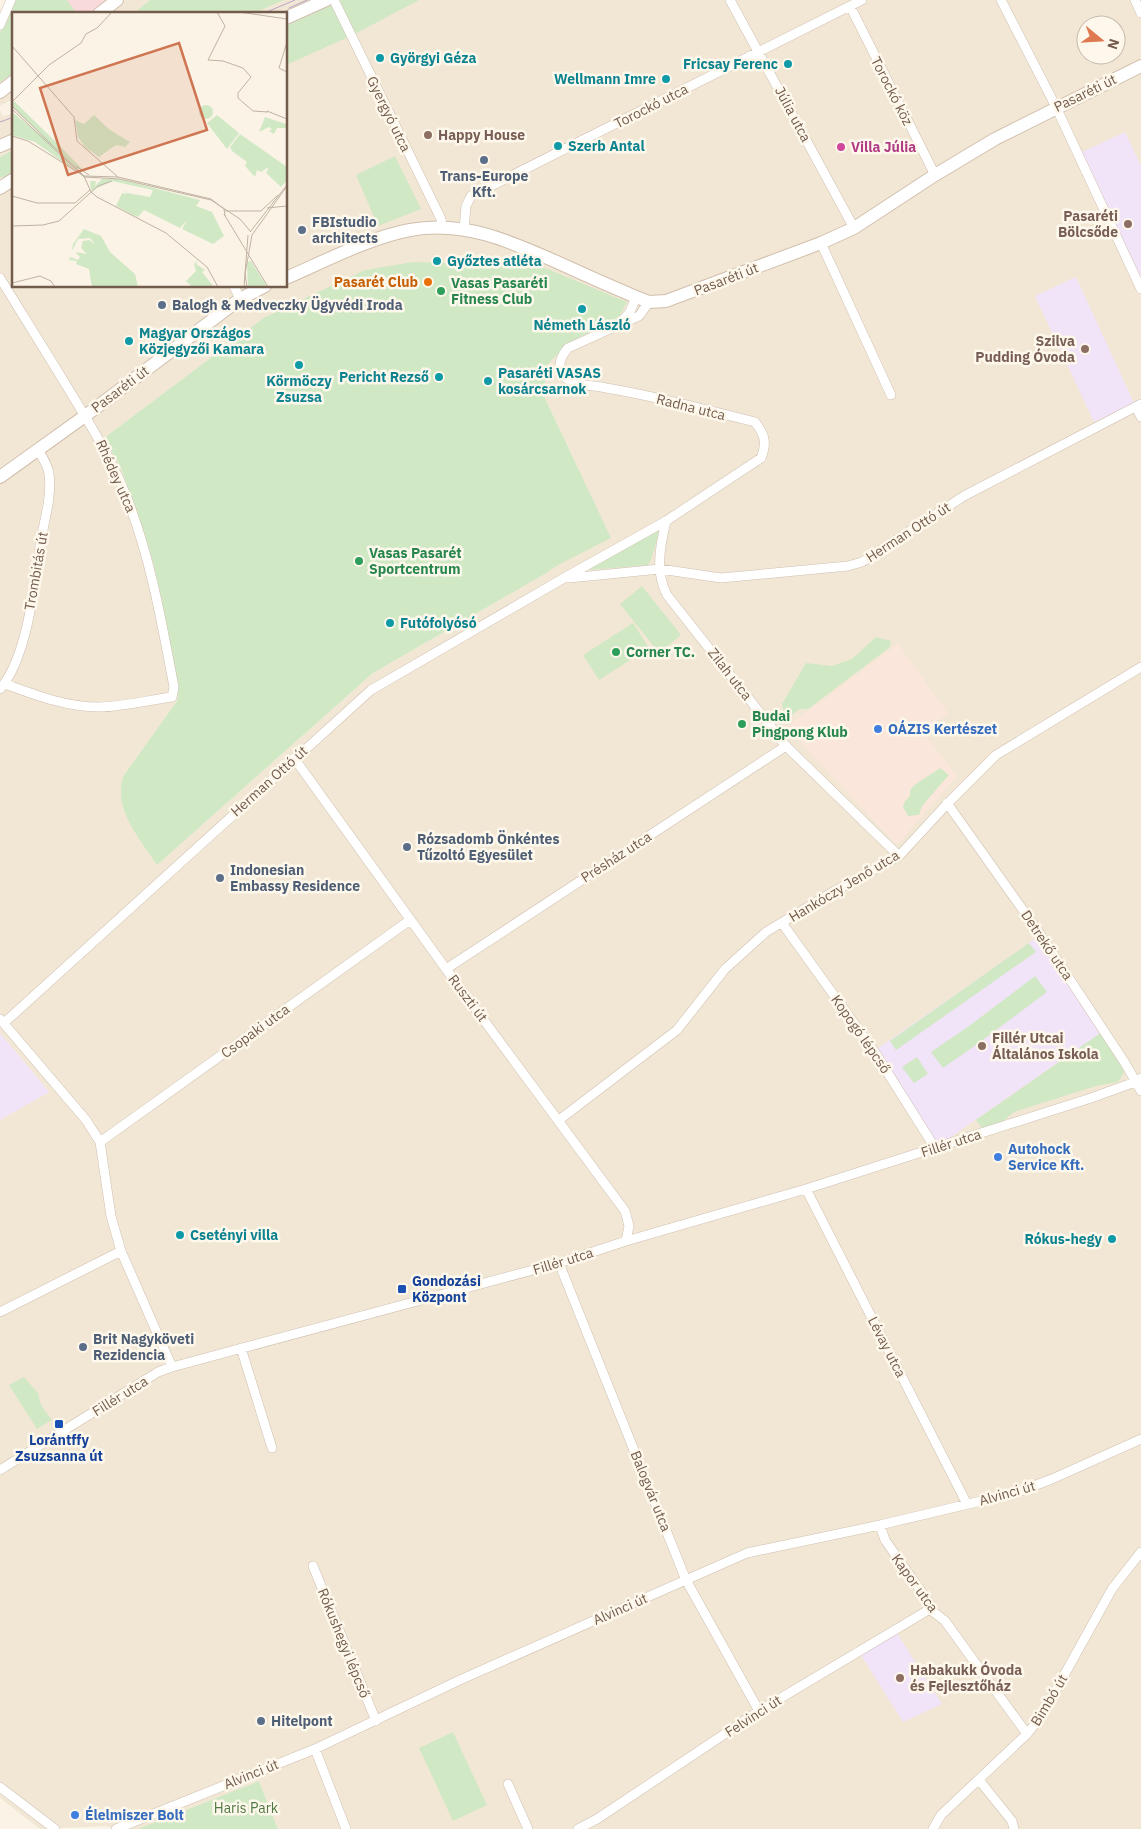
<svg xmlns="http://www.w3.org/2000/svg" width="1141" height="1829" font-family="'IBM Plex Sans',sans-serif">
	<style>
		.residential { fill: #f2e7d5; fill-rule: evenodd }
		.commercial { fill: #fbe6db }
		.education { fill: #f1e3f8 }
		.medical { fill: #f9dadc }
		.green { fill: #d1e8c5 }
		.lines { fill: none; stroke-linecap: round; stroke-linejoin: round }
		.street-casing { stroke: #cfbfb0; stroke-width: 10 }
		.secondary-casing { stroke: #d1bfad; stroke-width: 14 }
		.street { stroke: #fff; stroke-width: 9 }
		.secondary { stroke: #fff; stroke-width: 12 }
		.tram { stroke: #b8a5c5; stroke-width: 1 }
		.culture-dot { fill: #0f9aa8; stroke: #fef8ec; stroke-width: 2 }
		.education-dot { fill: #8d6e63; stroke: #fef8ec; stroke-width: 2 }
		.hotel-dot { fill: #d1479c; stroke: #fef8ec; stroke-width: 2 }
		.service-dot { fill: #5c6f8a; stroke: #fef8ec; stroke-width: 2 }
		.food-dot { fill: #e8710a; stroke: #fef8ec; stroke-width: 2 }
		.leisure-dot { fill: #2e9e5b; stroke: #fef8ec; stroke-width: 2 }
		.shop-dot { fill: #3f7fe0; stroke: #fef8ec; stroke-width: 2 }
		.transit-dot { fill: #1a4fb4; stroke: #fef8ec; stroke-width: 2 }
		.labels { text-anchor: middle; stroke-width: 5; stroke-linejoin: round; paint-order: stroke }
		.culture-label { font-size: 14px; font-weight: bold; fill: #0d838f; stroke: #fef8ec; text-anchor: start }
		.street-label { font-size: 14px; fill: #735c4c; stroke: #fef8ec }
		.education-label { font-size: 14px; font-weight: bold; fill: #785e54; stroke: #fef8ec; text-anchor: start }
		.hotel-label { font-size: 14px; font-weight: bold; fill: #b23c85; stroke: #fef8ec; text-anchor: start }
		.service-label { font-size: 14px; font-weight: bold; fill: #4e5e75; stroke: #fef8ec; text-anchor: start }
		.food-label { font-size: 14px; font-weight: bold; fill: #c56008; stroke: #fef8ec; text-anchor: end }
		.leisure-label { font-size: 14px; font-weight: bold; fill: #27864d; stroke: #fef8ec; text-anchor: start }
		.shop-label { font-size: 14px; font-weight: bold; fill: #366cbe; stroke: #fef8ec; text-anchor: start }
		.transit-label { font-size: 14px; font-weight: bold; fill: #164399; stroke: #fef8ec; text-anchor: start }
		.park-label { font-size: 14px; fill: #517844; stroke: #fef8ec }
		.inset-road { fill: none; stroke: #c1b2a3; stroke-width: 1 }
		.view { fill: #cf7551; fill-opacity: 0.15; stroke: #cf7551; stroke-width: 2.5 }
		.inset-edge { fill: none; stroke: #735c4c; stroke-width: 2.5 }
	</style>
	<rect width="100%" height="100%" fill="#fbf4e6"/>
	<path class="residential" d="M8,0H150L133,14H14V99L0,106V18Z
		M284,0H1141V1829H278L259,1781L138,1829H117L106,1826L40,1829L0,1798V1120L49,1092L0,1033V110L3,116L14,113V286H286V14H252ZM1086,25H1116V55H1086ZM371,268L548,364L543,394L579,470L560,564L543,575L373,673L157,865L124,775L177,701L179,684L152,558L121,468L104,438L265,317Z"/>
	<path class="commercial" d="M898,644L948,713L924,733L957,776L897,845L786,727Z"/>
	<path class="education" d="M1125,132L1141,166V282L1082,152Z
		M1076,277L1134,403L1094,422L1035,296Z
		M1038,937L1102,1032L935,1148L874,1051Z
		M0,1033L49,1092L0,1120Z
		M895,1630L942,1704L903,1722L859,1652Z"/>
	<path class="medical" d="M67,0H105L89,14H77Z"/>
	<path class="green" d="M15,0H67L77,14H14V73L0,82V33Z
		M150,0H284L252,14H133Z
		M342,0H419L353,35L286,65V26Z
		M14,150V183L10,177H0V157Z
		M395,156L421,209L378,226L356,175Z
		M413,262L538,265L627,302L619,317L567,344L548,364L543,394L611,538L560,564L543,575L373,673L157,865C140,839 111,807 124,775L177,701L179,684L175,680L162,602L152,558L121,468L104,438L265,317L365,270Z
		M659,530C656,541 654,556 648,565L588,570Z
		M642,586L681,635L659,653L620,604Z
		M633,623L649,648L599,680L583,655Z
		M876,637L891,641L890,647L808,709H800L785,719L782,704L806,663L832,666L852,659Z
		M940,768L949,775L922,806L919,815L908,816L903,807L905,801L910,796V790C917,781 931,775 940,768Z
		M1029,943L1036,952L896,1050L890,1041Z
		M1035,976L1047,992L980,1042L943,1068L931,1052L969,1026Z
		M1102,1032L1126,1069L1118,1082L1096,1086L1014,1112L1001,1123L984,1131L976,1120Z
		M917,1057L928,1074L914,1083L902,1067Z
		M24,1377L38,1393L40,1402L43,1408L52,1420L37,1429L9,1385Z
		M453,1732L487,1805L453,1821L419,1748Z
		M259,1781L278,1829H138Z"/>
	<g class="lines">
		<defs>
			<path id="street" d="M334,0L441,219L442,227
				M730,0L854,228
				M1001,0L1056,107L1141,289
				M1135,0L1141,13
				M850,6L935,175
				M0,25L11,0
				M464,229L466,206L471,196L862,0
				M821,243L891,395
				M0,278C29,325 58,371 86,418C103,446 119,475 130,506C152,565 162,625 174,687L172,697C150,700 120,707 99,707C66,707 35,695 5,684
				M234,286L240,299
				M621,322L630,312L636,297
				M1136,407L1141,417
				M666,521C660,546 655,572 667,595L786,746L899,856
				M569,578L660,569L721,578L848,566L862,562L964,496L1141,404
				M0,689C28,657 35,581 41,539C45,518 52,495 49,474C48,465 43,458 38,450
				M294,758L446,969L625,1211L629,1226L626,1241
				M947,803L1040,934L1125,1063L1141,1091
				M782,923L874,1051L935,1148
				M446,969L786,746
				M0,1019L86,1120L100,1142L111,1216L121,1251L172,1367
				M4,1023L371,690L564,578L666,521L761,458C767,443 765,435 755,422C706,410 656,396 606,388C594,385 571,386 563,375C556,366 562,355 568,348L639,316L649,302
				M559,1120L677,1030L725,969L766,932L831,893L899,856L946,805L996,755L1141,667
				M100,1142L410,920
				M806,1189L967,1504
				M559,1263L686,1580L759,1711
				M0,1312L121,1251
				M241,1348L272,1448
				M0,1470L158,1372L172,1367L559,1263L626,1241L806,1189L1091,1098L1135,1082L1141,1078
				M880,1525L885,1540L930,1604V1609L945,1621L1027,1734
				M313,1566L376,1721
				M315,1749L346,1829
				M979,1780L1012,1821L1014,1829
				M508,1784L528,1829
				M0,1787L55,1829
				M116,1829L315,1749L462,1679L747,1553L880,1525L1015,1493L1052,1479L1141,1439
				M578,1829L597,1819L759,1711L930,1609
				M933,1829L941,1815L1027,1734L1042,1715L1112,1589L1141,1552"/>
			<path id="secondary" d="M99,14L117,0
				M286,18L326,0
				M0,92L14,81
				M0,146L14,140
				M0,188L14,179
				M286,278C323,262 371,237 410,230C464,220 512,242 559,263C585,275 610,286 636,297L649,302L666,301L821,243L854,228L935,175L995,139L1141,66
				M0,477L85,416L240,299L265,286"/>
		</defs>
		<use href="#street" class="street-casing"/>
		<use href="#secondary" class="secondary-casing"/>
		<use href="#street" class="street"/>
		<use href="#secondary" class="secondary"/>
		<path class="tram" d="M289,8L307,0
			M262,14L295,0
			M0,122L14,117"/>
	</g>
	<g class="culture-dot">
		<circle cx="380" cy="58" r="5"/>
		<circle cx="788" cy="64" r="5"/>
		<circle cx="666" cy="79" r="5"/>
		<circle cx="558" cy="146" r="5"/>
		<circle cx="437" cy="261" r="5"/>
		<circle cx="582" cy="309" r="5"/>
		<circle cx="129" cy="341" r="5"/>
		<circle cx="299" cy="365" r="5"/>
		<circle cx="439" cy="377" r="5"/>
		<circle cx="488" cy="381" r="5"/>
		<circle cx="390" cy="623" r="5"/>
		<circle cx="180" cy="1235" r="5"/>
		<circle cx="1112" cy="1239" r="5"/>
	</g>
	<g class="education-dot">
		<circle cx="428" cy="135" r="5"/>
		<circle cx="1128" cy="224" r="5"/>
		<circle cx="1085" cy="349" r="5"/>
		<circle cx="982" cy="1046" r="5"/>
		<circle cx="900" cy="1678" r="5"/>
	</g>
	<circle class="hotel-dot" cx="841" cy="147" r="5"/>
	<g class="service-dot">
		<circle cx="484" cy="160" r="5"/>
		<circle cx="302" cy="230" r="5"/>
		<circle cx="162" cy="305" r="5"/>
		<circle cx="407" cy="847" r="5"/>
		<circle cx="220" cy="878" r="5"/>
		<circle cx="83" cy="1347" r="5"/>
		<circle cx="261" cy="1721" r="5"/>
	</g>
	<circle class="food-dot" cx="428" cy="282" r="5"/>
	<g class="leisure-dot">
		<circle cx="441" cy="291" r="5"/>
		<circle cx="359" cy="561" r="5"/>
		<circle cx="616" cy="652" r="5"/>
		<circle cx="742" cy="724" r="5"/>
	</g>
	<g class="shop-dot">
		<circle cx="878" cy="729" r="5"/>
		<circle cx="998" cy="1157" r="5"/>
		<circle cx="75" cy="1815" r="5"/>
	</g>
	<g class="transit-dot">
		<rect x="397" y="1284" width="10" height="10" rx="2.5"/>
		<rect x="54" y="1419" width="10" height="10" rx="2.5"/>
	</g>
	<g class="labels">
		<g class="culture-label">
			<text x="390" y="63">Györgyi Géza</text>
			<text x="778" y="69" text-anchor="end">Fricsay Ferenc</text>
			<text x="656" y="84" text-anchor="end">Wellmann Imre</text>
			<text x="568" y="151">Szerb Antal</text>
			<text x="447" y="266">Győztes atléta</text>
			<text x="582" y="330" text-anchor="middle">Németh László</text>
			<text x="139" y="338">Magyar Országos<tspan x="139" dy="16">Közjegyzői Kamara</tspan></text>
			<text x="498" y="378">Pasaréti VASAS<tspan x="498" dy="16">kosárcsarnok</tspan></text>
			<text x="429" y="382" text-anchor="end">Pericht Rezső</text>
			<text x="299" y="386" text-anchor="middle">Körmöczy<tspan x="299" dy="16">Zsuzsa</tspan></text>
			<text x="400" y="628">Futófolyósó</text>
			<text x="190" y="1240">Csetényi villa</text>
			<text x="1102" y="1244" text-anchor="end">Rókus-hegy</text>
		</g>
		<g class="street-label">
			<text transform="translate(892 91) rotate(63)" y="5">Torockó köz</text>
			<text transform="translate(1085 93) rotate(-26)" y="5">Pasaréti út</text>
			<text transform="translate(651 106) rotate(-27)" y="5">Torockó utca</text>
			<text transform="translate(389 114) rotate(64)" y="5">Gyergyó utca</text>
			<text transform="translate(793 114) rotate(62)" y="5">Júlia utca</text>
			<text transform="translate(726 279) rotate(-21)" y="5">Pasaréti út</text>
			<text transform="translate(120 389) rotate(-37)" y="5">Pasaréti út</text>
			<text transform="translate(691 407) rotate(14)" y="5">Radna utca</text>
			<text transform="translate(116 476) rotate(66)" y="5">Rhédey utca</text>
			<text transform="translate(908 532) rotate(-33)" y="5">Herman Ottó út</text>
			<text transform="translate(36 571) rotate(-80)" y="5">Trombitás út</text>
			<text transform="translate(730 674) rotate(52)" y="5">Zilah utca</text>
			<text transform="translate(269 781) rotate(-42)" y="5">Herman Ottó út</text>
			<text transform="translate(616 857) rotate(-33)" y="5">Présház utca</text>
			<text transform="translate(844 886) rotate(-31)" y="5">Hankóczy Jenő utca</text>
			<text transform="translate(1047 945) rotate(56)" y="5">Detrekő utca</text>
			<text transform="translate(468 998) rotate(53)" y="5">Ruszti út</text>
			<text transform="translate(255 1031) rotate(-36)" y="5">Csopaki utca</text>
			<text transform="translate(861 1034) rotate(55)" y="5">Kopogó lépcső</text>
			<text transform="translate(951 1143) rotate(-18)" y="5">Fillér utca</text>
			<text transform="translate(563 1261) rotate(-17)" y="5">Fillér utca</text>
			<text transform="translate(887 1347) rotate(63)" y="5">Lévay utca</text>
			<text transform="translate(120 1396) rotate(-32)" y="5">Fillér utca</text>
			<text transform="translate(651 1491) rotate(68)" y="5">Balogvár utca</text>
			<text transform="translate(1007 1493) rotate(-16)" y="5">Alvinci út</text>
			<text transform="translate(915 1583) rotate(54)" y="5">Kapor utca</text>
			<text transform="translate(620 1609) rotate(-24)" y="5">Alvinci út</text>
			<text transform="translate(344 1643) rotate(68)" y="5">Rókushegyi lépcső</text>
			<text transform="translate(1049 1700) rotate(-59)" y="5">Bimbó út</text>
			<text transform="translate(753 1716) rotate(-33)" y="5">Felvinci út</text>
			<text transform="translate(251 1774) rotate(-22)" y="5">Alvinci út</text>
		</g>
		<g class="education-label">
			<text x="438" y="140">Happy House</text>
			<text x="1118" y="221" text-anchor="end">Pasaréti<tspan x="1118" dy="16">Bölcsőde</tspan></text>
			<text x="1075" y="346" text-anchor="end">Szilva<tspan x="1075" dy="16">Pudding Óvoda</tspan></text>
			<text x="992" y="1043">Fillér Utcai<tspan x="992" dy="16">Általános Iskola</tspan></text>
			<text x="910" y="1675">Habakukk Óvoda<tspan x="910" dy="16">és Fejlesztőház</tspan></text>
		</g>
		<g class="hotel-label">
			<text x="851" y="152">Villa Júlia</text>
		</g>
		<g class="service-label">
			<text x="484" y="181" text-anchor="middle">Trans-Europe<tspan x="484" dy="16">Kft.</tspan></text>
			<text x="312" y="227">FBIstudio<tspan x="312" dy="16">architects</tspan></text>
			<text x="172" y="310">Balogh &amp; Medveczky Ügyvédi Iroda</text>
			<text x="417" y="844">Rózsadomb Önkéntes<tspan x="417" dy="16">Tűzoltó Egyesület</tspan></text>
			<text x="230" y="875">Indonesian<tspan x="230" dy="16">Embassy Residence</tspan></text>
			<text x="93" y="1344">Brit Nagyköveti<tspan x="93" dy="16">Rezidencia</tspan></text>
			<text x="271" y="1726">Hitelpont</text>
		</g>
		<g class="food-label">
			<text x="418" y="287">Pasarét Club</text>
		</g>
		<g class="leisure-label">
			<text x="451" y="288">Vasas Pasaréti<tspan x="451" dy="16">Fitness Club</tspan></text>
			<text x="369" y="558">Vasas Pasarét<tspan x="369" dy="16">Sportcentrum</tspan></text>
			<text x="626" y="657">Corner TC.</text>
			<text x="752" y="721">Budai<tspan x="752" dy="16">Pingpong Klub</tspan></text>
		</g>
		<g class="shop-label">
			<text x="888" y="734">OÁZIS Kertészet</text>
			<text x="1008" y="1154">Autohock<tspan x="1008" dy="16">Service Kft.</tspan></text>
			<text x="85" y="1820">Élelmiszer Bolt</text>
		</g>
		<g class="transit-label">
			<text x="412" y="1286">Gondozási<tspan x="412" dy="16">Központ</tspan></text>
			<text x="59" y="1445" text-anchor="middle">Lorántffy<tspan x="59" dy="16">Zsuzsanna út</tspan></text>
		</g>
		<g class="park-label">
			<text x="246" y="1813">Haris Park</text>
		</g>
	</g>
	<g transform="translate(12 12)">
		<rect width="275" height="275" fill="#fbf4e6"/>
		<path d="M2,89L50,136L70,157H65L15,109L0,94ZM187 100a7 7 0 1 1 14 0a7 7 0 1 1-14 0ZM0,100L36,129L65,160L23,130L0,123ZM82,103L98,118L118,130L113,135L104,133L87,145L73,135L66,125L63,108L72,112ZM205,103L227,121L215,137L195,111ZM253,105L274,112L275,116H265L262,122L257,119L260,117L257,115L247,120ZM228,122L275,155V168L269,175L254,161L257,155L249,160L245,158L243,165L233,154L235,150L220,139L218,135ZM90,167H107L188,188L184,194L200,200L212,224L201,232L170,217L175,208L168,216L132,198L126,205L121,203L104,194L110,181L115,182L110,176L115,181L138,185L141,178L100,169L79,179L78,169H84L83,174ZM72,217L89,224L98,240L123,262L126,275H80L77,257L64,252L65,249L57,248L58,245L66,248L68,245L63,240L75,242L69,236L71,229L77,228L83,232L78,226L66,227L60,239L61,232ZM186,248L184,252L193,258L190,260L202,275H180L174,269L184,259L182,252ZM239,249L255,275H236L235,250Z" fill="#d1e8c5"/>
		<path class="inset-road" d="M205,0L213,14L196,48L211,49L231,56L239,65L226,81V86L241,99L256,100M227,0L275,7M275,30L267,56L275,60M0,34L62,105L65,129L106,165M0,90L37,53L69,31L74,22L85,16L100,0M0,94L72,164L106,165L199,187L212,197L213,204M0,97L72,165L108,167L199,188L228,207L239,220M255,99L275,107M0,124L16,129L72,164L79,180L85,185L154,221L195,255L206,275M64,154L77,163M0,184L25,191H63L78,178M255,196L275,194M213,199H249L266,183M212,202L256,275M0,214L31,213L47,209L86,174L100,169M238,220L275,173M0,271L28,264L39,269L43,275M232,275L236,223M235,275L233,262L240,223L275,174"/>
		<path class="view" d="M167,31L195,118L56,163L28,76Z"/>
		<rect width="275" height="275" class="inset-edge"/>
	</g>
	<g transform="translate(1101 40) rotate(108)"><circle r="24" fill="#fef8ec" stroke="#c6baac"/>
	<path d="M0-4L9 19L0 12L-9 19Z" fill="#df7952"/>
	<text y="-8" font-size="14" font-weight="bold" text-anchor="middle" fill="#735c4c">N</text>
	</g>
</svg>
